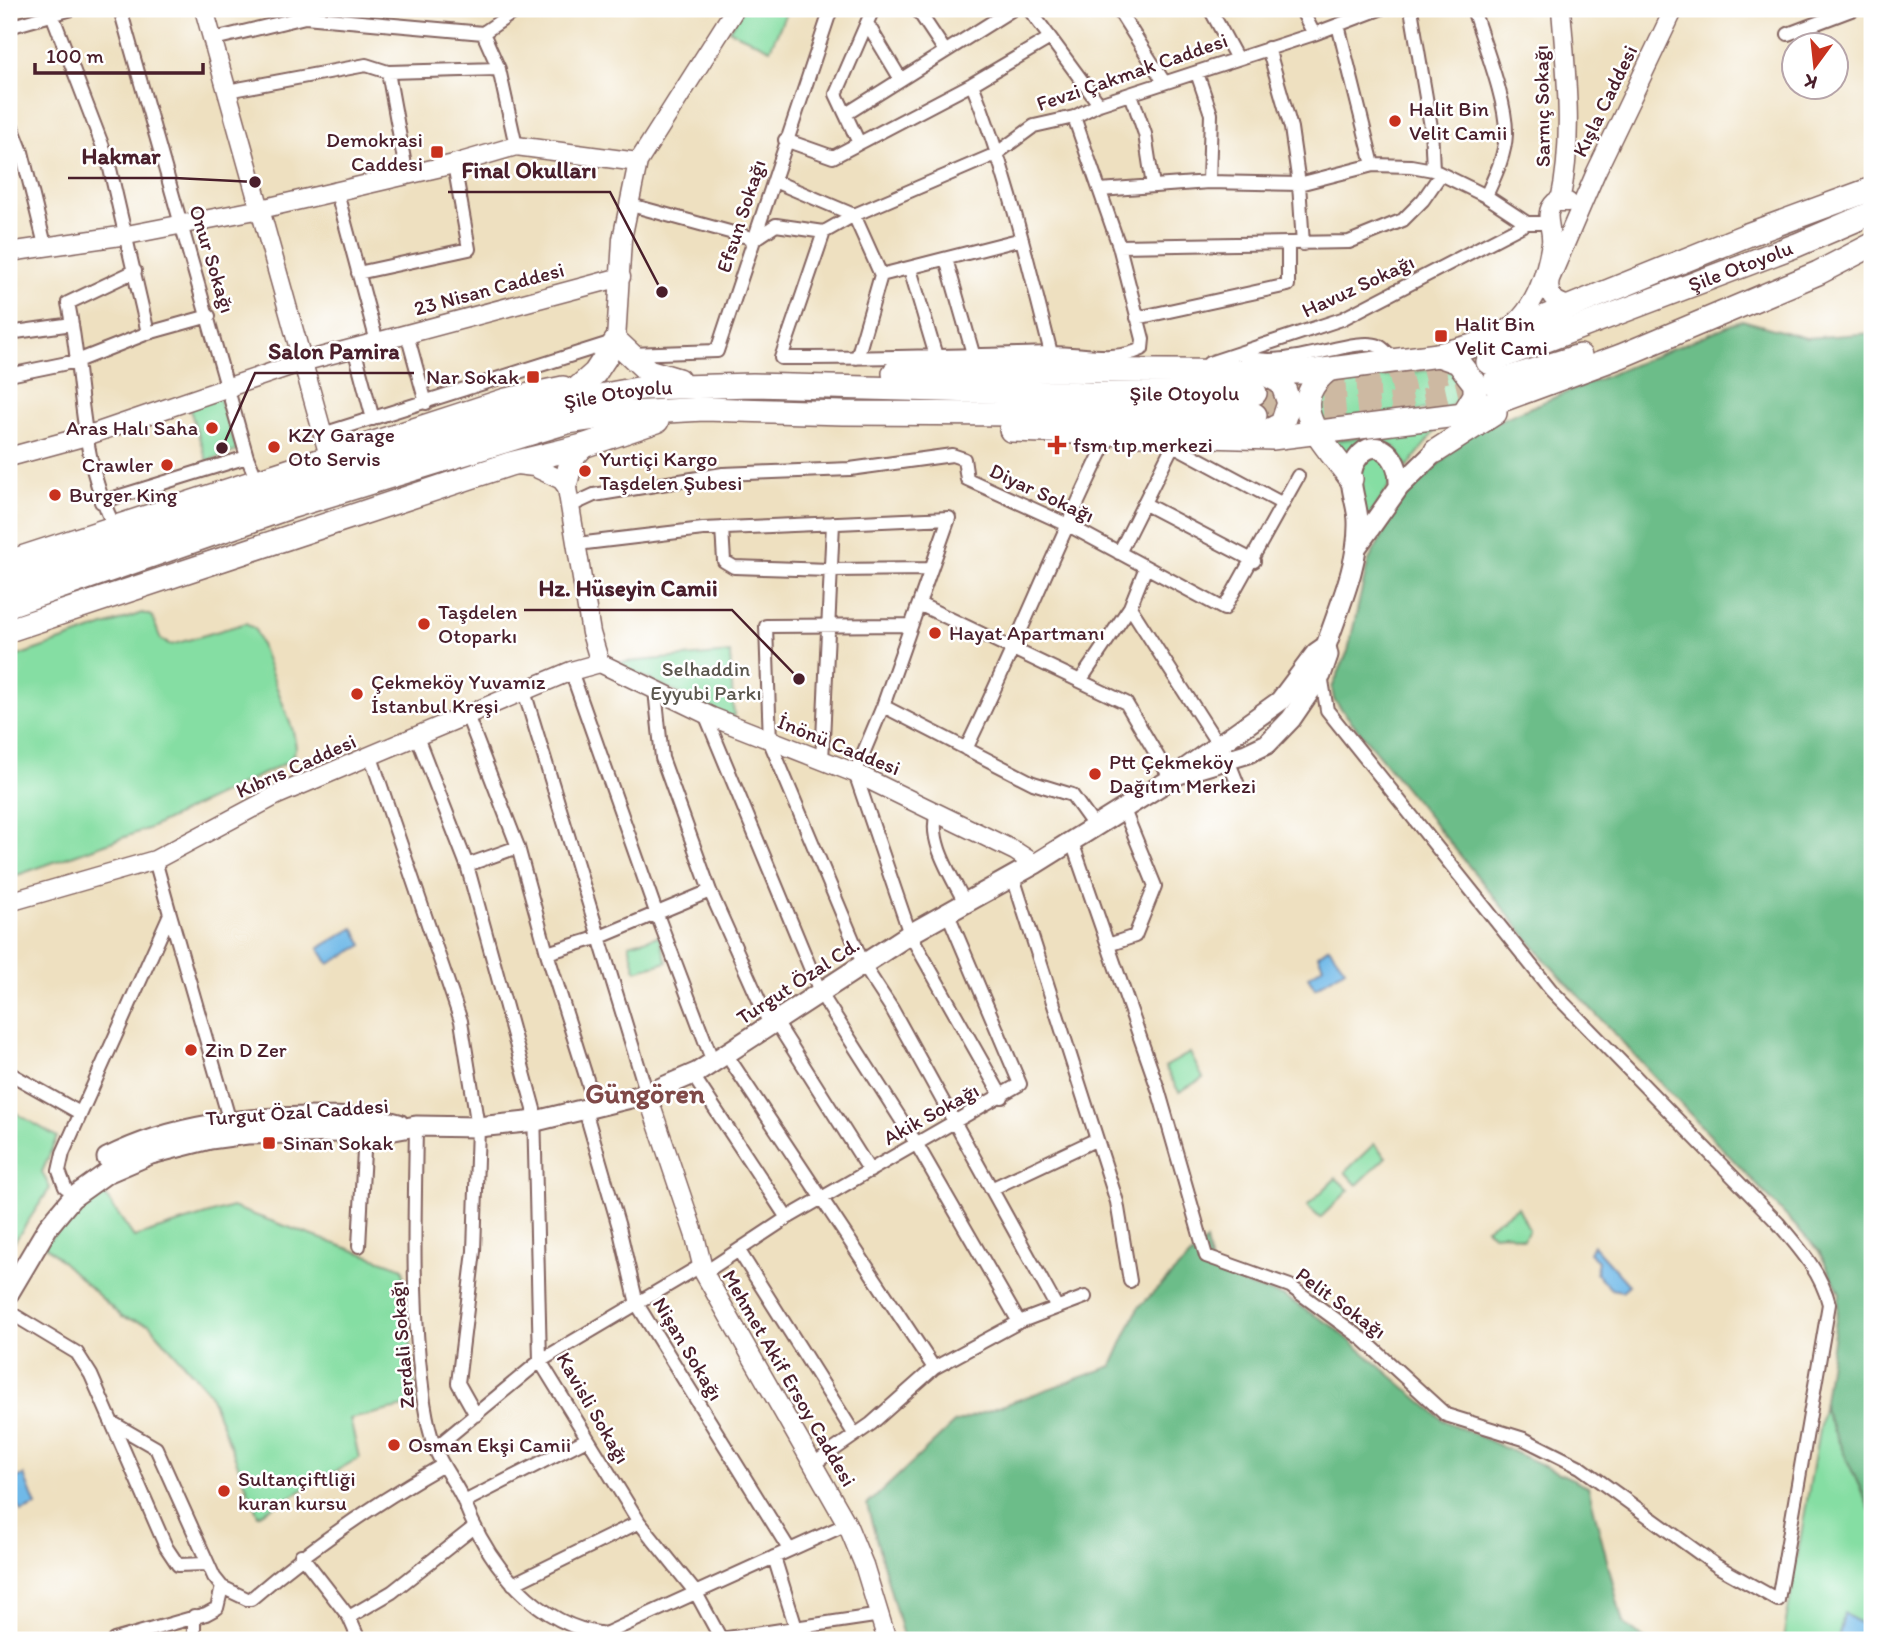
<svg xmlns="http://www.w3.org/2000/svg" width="1881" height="1649" font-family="Itim,sans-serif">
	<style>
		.green { fill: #85dea3; stroke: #687e67; stroke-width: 2 }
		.forest { fill: #6cbd89; stroke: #5b6e5a; stroke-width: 2 }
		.water { fill: #6fb9e8; stroke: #5c6c8a; stroke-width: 2 }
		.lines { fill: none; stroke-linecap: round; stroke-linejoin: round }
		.highway-tunnel { stroke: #cdb9a2; stroke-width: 23; stroke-dasharray: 23 11; stroke-linecap: butt }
		.street-casing { stroke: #83635f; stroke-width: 16 }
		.secondary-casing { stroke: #83635f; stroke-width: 21 }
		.primary-casing { stroke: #83635f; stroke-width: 23 }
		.highway-casing { stroke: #83635f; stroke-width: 26 }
		.street { stroke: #fff; stroke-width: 12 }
		.secondary { stroke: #fff; stroke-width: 18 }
		.primary { stroke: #fff; stroke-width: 19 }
		.highway { stroke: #fff; stroke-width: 23 }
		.poi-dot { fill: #c8321e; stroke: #fff; stroke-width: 2.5 }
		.labels { text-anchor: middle; stroke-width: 5; stroke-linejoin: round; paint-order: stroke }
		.street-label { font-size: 21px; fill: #4a1f2b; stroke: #fff }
		.poi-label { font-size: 21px; fill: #4a1f2b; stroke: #fff; text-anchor: start }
		.park-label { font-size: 21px; fill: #5c584f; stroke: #fff }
		.district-label { font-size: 28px; font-weight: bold; fill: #804a49; stroke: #fff }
		.leader { fill: none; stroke: #4a1f2b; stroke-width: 2.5 }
		.callout-dot { fill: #4a1f2b; stroke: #fff; stroke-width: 2.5 }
		.callout-label { font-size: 23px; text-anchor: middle; font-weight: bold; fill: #4a1f2b; stroke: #fff; stroke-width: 5; stroke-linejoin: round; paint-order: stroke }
	</style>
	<rect width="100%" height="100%" fill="#fff"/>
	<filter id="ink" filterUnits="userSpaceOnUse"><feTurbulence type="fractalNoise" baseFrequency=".0143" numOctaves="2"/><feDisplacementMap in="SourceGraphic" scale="14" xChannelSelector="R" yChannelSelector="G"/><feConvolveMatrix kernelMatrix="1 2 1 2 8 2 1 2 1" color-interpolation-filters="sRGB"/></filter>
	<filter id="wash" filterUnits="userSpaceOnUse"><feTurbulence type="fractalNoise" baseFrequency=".00686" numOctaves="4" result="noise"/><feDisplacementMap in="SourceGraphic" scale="28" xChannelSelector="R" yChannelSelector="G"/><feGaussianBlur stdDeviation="1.57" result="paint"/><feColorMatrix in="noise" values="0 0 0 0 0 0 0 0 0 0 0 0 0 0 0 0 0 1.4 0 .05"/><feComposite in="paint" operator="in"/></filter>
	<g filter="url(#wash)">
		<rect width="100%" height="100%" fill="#eee0c0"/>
		<path class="green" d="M743,9H788L770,49L729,30Z
			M1440,368L1454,373L1463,382L1458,399L1449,407L1320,421L1315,395L1327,386Z
			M218,394L237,451L207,461L188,404Z
			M1437,428L1407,468L1396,448L1385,443L1347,463L1331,441Z
			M1375,455L1391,468L1390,485L1367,521C1362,497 1348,468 1375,455Z
			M142,613L152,616L161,640L171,645L246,623L255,629L293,731L296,747L290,761L150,828L9,878V659Z
			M730,653L734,720L615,663Z
			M659,936L667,962L636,971L629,944Z
			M1190,1053L1203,1078L1179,1092L1165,1067Z
			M9,1109L57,1137L42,1172L50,1188L15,1241L9,1234Z
			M1374,1144L1386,1157L1357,1185L1345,1172Z
			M1336,1178L1349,1190L1320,1218L1307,1206Z
			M99,1187L134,1237L232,1207L403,1268L417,1404L350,1419L359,1458L258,1515L209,1392L149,1324L122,1317L44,1245Z
			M1518,1207L1529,1229L1524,1239L1504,1233L1493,1234L1486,1228Z
			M1823,1407L1872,1514V1640H1783Z"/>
		<path class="forest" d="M1742,320L1806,338L1872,333V1514L1823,1407L1840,1293L1819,1251L1546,961L1334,700L1332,688L1348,651L1368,562L1402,499L1473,431Z
			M1206,1241L1212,1269L1245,1285L1283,1296L1334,1327L1443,1420L1588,1486L1623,1623L1646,1640H904L867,1505L954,1423L1112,1366L1138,1308Z"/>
		<path class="water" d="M354,928L363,945L329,964L319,948Z
			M1329,947L1345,969L1315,988L1308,977L1323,966L1318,955Z
			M1593,1245L1629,1285L1622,1291L1611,1289L1596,1273L1598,1261L1589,1253Z
			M24,1475L36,1506L21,1512L9,1481Z
			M1844,1613L1872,1631V1640H1838Z"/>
	</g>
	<g filter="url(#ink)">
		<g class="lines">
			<path class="highway-tunnel" d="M1255,393L1390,385L1481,363
				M1255,415C1337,412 1414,407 1493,383"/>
			<defs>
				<path id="street" d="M50,9L108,160L148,333
					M120,9L247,457L257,480
					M917,9L945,51
					M1029,9L1099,104
					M1118,9L1164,82
					M1210,9L1236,57
					M1301,9L1314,34
					M1411,9L1431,127L1433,170
					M1473,9C1483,42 1507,101 1506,134C1505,156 1495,176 1486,196
					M867,23L900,78
					M1338,25L1373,165
					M9,27L72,9
					M1788,34L1854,9
					M214,39L305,17L483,33
					M1268,48L1291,128L1299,184L1303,244
					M388,72L407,176
					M1197,73L1211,114L1209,182
					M972,84C1007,171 1028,263 1051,353
					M227,91L366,65L388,72L499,69
					M1131,94L1145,134L1153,186
					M846,114L1013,9
					M9,119L22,152L45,245
					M785,140L833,157L972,84L1050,38
					M859,143L836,94L873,9
					M516,146L499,69L483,33L518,9
					M774,181L854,215
					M336,189L377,342
					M1100,190L1209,182L1299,184L1373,165L1411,166L1433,170L1486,196L1527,223
					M631,205L755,239L776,225L824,232L854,215L996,154L1034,126L1074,117L1099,104L1314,34L1380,9
					M854,215L881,275L1022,239
					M824,232L781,358C870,358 959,356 1048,353C1080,352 1112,363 1142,349L1143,339L1119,246L1074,117
					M1119,246L1349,242L1403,220L1423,200L1441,174
					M946,259L974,357
					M910,269L936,356
					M358,273L469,249L454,164
					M1137,318L1288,285V243
					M9,333L72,324
					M407,334L426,403
					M354,348L373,419
					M630,354L717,351L831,9
					M1243,355C1281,373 1355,335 1379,346C1385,349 1391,357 1395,361
					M857,358L881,275
					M1209,363L1342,319L1527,223H1549
					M9,375L77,361L148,333L209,316
					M323,434L613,342
					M101,502L247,457
					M1145,504L1254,561
					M570,506L594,495L723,474L850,469L952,455L964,459L967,479L1068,525L1224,609L1298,476
					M115,527C78,459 84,377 68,303L135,271
					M722,528L724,561L734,567L830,570L931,569
					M577,544L703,529L949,518L883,706L855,773L910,934L1002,1097
					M1119,553L1173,445L1283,504
					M1146,567L1130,607L1228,760L1238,785
					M919,604L1126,703L1171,779
					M911,625L766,626L770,742L864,966L892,1009L1056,1306
					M571,671L656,912L713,1062
					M1080,681L1130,607
					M655,690L662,758L710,891L770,1025
					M524,691L647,1094
					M883,706L1033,783L1072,795L1095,827
					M705,714L821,994L916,1143L1019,1322
					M467,715L518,847L547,953L596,1108
					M417,737L467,865L534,1109L540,1361L639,1522L696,1593L721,1639L881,1615
					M966,749C1016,647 1057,542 1107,441
					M371,757L461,1021L478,1127L474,1251L458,1383L476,1415
					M822,761L833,523
					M937,813C927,841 953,878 965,903
					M1072,842L1158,1089L1206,1256L1290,1286L1364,1340L1446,1415L1524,1439L1580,1467L1717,1566L1778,1600L1829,1304C1821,1272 1799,1248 1778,1223L1551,990L1327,710L1321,675
					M467,865L518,847
					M1013,877L1117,1202L1130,1281
					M170,914L230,1122
					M1108,945L1135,936L1155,886L1124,810
					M547,953L600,937L710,891
					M776,1022L870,1171
					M726,1054L934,1368
					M9,1073L80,1113
					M692,1074L787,1218
					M585,1110L619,1227L637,1304L789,1549
					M416,1126C415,1204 412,1282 419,1359C422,1389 425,1420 435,1448C442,1468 457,1484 465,1504C488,1564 537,1626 605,1634L847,1524
					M65,1187L59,1171L63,1153L170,914L155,860
					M991,1189L1095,1140
					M359,1246L365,1132
					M739,1251L855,1435
					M704,1273L787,1218L1020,1084L948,914
					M9,1312L77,1353L91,1375L166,1547L178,1565L206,1564
					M111,1422L156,1448L214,1577L222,1587L247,1599H251C311,1547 374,1504 443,1465
					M435,1448L540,1361L702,1265
					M812,1465L871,1424L934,1368L1019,1322L1085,1297
					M464,1502L587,1439
					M301,1555L349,1617L359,1640
					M774,1557L796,1628
					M513,1584L639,1522
					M194,1616V1640
					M349,1617L392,1592L473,1528
					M114,1640L206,1614L217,1608L222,1587"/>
				<path id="secondary" d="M204,9L329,456
					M1560,201C1574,139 1566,72 1561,9
					M9,252L127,235L261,209L454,164L516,146L638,162
					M1575,307C1557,304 1546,298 1550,279L1596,172L1674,9
					M1510,327C1535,309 1546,273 1551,243C1553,228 1542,214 1555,202H1568
					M616,341L622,239L638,162L735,9
					M9,457L86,436L302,362L621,277
					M517,465L534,467L566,482L591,633L600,663L712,717L855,773L1015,851L1035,864
					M9,902L155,860L277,795L571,671L600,663
					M647,1094L695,1236L704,1273L847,1524L864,1565L887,1640"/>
				<path id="primary" d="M1358,545L1399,487L1436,451
					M1182,771L1280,701L1316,653L1326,646
					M107,1158C174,1124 245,1117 319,1117C346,1118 372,1116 399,1124
					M9,1293L48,1227L72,1198L107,1173L151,1154L210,1139L247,1134L389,1131L416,1126L478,1127L536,1121L647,1094L698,1072L910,934L1035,864L1179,774L1246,754L1267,744L1291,719L1321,675L1328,655L1326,646C1339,607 1359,564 1358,522C1358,503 1346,482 1354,464C1371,431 1401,452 1399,487"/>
				<g id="highway">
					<path d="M1438,355L1458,362L1475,384V395L1461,418"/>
					<path id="s1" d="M1488,362L1797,245L1872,213"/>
					<path d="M1328,370C1281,407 1326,443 1351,479"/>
					<path d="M894,373L995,370L1308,372L1438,355L1476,345L1747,235L1872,189"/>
					<path d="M1493,383L1580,356"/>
					<path d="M562,402L595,373L616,341L648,371L678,380"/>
					<path d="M1011,430L1272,438L1464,414L1621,356L1818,273L1872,245"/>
					<path d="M1257,436L1282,424L1289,403L1282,383L1262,372"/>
					<path d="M1436,451L1495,413"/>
					<path d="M566,482L572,458L583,446"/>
					<path d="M9,562L506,400L563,388"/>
					<path id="s2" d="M9,584L508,417L561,403L643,388L753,385L1094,394L1255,393"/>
					<path d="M9,605L293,506L567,422L630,413L704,409L843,413L1255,415"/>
					<path d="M9,630L510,464L583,446L657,421"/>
				</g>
			</defs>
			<use href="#street" class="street-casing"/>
			<use href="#secondary" class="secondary-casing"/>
			<use href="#primary" class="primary-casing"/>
			<use href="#highway" class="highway-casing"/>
			<use href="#street" class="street"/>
			<use href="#secondary" class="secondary"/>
			<use href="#primary" class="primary"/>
			<use href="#highway" class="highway"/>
		</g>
	</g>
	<g class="poi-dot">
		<circle cx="1395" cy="121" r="7"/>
		<rect x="430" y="145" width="14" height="14" rx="3.5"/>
		<rect x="1434" y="329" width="14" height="14" rx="3.5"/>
		<rect x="526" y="370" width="14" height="14" rx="3.5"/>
		<circle cx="212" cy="428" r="7"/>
		<path d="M1053.5 434.5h7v7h7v7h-7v7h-7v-7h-7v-7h7z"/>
		<circle cx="274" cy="447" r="7"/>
		<circle cx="167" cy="465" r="7"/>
		<circle cx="585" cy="471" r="7"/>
		<circle cx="55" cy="495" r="7"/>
		<circle cx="424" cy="624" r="7"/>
		<circle cx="935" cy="633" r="7"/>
		<circle cx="357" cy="694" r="7"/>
		<circle cx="1095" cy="774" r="7"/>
		<circle cx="191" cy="1050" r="7"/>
		<rect x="262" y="1136" width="14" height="14" rx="3.5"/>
		<circle cx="394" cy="1445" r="7"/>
		<circle cx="224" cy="1491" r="7"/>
	</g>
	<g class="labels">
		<g class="street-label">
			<text transform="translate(1132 72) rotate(-19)" y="7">Fevzi Çakmak Caddesi</text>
			<text transform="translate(1605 101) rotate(-64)" y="7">Kışla Caddesi</text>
			<text transform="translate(1542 106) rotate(-91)" y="7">Sarnıç Sokağı</text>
			<text transform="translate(741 216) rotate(-72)" y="7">Efsun Sokağı</text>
			<text transform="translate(212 259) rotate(73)" y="7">Onur Sokağı</text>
			<text dy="7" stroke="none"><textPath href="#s1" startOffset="270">Şile Otoyolu</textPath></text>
			<text transform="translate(1358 286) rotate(-25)" y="7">Havuz Sokağı</text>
			<text transform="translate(489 289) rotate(-15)" y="7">23 Nisan Caddesi</text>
			<text dy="7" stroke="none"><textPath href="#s2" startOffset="1206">Şile Otoyolu</textPath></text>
			<text dy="7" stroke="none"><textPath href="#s2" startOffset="639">Şile Otoyolu</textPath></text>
			<text transform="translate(1042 493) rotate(25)" y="7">Diyar Sokağı</text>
			<text transform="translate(839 745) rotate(22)" y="7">İnönü Caddesi</text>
			<text transform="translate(296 766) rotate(-24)" y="7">Kıbrıs Caddesi</text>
			<text transform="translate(798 981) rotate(-33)" y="7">Turgut Özal Cd.</text>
			<text transform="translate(297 1112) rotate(-4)" y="7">Turgut Özal Caddesi</text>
			<text transform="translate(931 1114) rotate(-29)" y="7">Akik Sokağı</text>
			<text transform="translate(1341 1303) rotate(36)" y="7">Pelit Sokağı</text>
			<text transform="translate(402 1345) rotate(-95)" y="7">Zerdali Sokağı</text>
			<text transform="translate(688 1349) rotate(59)" y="7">Nişan Sokağı</text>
			<text transform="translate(789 1378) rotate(60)" y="7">Mehmet Akif Ersoy Caddesi</text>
			<text transform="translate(593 1408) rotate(60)" y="7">Kavisli Sokağı</text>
		</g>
		<g class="poi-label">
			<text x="1409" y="116">Halit Bin<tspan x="1409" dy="24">Velit Camii</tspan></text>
			<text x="423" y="147" text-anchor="end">Demokrasi<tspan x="423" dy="24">Caddesi</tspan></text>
			<text x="1455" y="331">Halit Bin<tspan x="1455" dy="24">Velit Cami</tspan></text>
			<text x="519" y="384" text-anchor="end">Nar Sokak</text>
			<text x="198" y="435" text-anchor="end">Aras Halı Saha</text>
			<text x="288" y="442">KZY Garage<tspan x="288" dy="24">Oto Servis</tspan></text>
			<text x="1073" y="452">fsm tıp merkezi</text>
			<text x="599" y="466">Yurtiçi Kargo<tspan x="599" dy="24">Taşdelen Şubesi</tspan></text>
			<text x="153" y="472" text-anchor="end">Crawler</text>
			<text x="69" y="502">Burger King</text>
			<text x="438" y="619">Taşdelen<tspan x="438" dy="24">Otoparkı</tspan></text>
			<text x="949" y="640">Hayat Apartmanı</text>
			<text x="371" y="689">Çekmeköy Yuvamız<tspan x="371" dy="24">İstanbul Kreşi</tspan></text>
			<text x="1109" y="769">Ptt Çekmeköy<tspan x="1109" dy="24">Dağıtım Merkezi</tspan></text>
			<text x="205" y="1057">Zin D Zer</text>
			<text x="283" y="1150">Sinan Sokak</text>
			<text x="408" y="1452">Osman Ekşi Camii</text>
			<text x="238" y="1486">Sultançiftliği<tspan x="238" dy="24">kuran kursu</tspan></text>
		</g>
		<g class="park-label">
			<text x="706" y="676">Selhaddin<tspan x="706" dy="24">Eyyubi Parkı</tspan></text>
		</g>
		<g class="district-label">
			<text x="645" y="1103">Güngören</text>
		</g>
	</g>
	<path class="leader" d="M255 182L175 178H68M662 292L610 192H448M222 448L255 373H414M799 679L732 610H524"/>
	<g class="callout-dot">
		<circle cx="255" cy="182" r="7"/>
		<circle cx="662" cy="292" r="7"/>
		<circle cx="222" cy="448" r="7"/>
		<circle cx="799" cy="679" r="7"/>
	</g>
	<g class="callout-label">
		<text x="121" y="164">Hakmar</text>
		<text x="529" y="178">Final Okulları</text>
		<text x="334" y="359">Salon Pamira</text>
		<text x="628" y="596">Hz. Hüseyin Camii</text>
	</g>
	<rect width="1881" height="1649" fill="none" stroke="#fff" stroke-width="35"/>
	<g transform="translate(1815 66) rotate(195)"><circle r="33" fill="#ffffff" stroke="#b7a5aa" stroke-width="2"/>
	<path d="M0-5L12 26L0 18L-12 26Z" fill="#c8321e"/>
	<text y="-10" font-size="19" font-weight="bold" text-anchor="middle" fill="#4a1f2b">K</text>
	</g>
	<path d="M35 63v10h168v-10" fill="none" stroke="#4a1f2b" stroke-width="3.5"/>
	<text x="46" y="63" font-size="21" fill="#4a1f2b" stroke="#ffffff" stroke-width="5" paint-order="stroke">100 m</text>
</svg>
